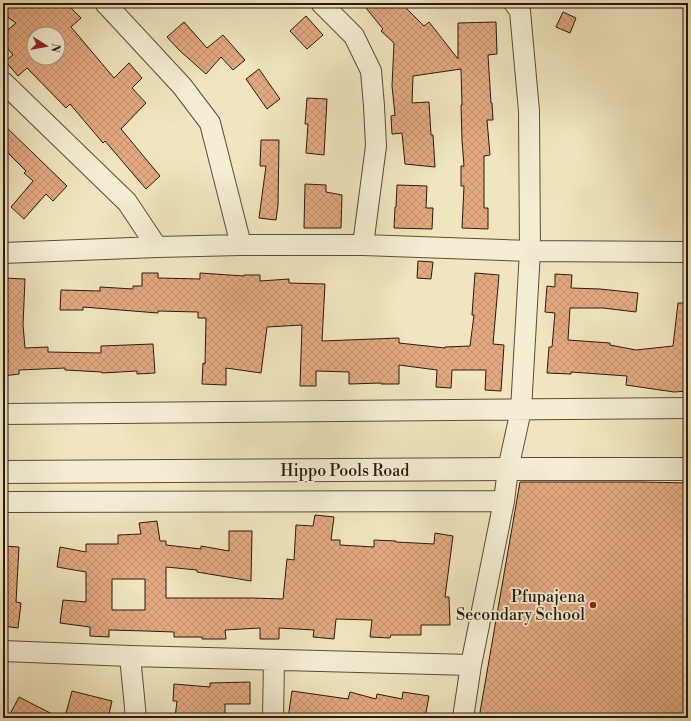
<svg xmlns="http://www.w3.org/2000/svg" width="691" height="721" font-family="'Libre Bodoni',serif">
	<style>
		.building { fill: url(#building-cross-hatch); stroke: #2b1811; fill-rule: evenodd }
		.lines { fill: none; stroke-linecap: round; stroke-linejoin: round }
		.minor-casing { stroke: #5c4b3c; stroke-width: 22 }
		.tertiary-casing { stroke: #5c4b3c; stroke-width: 24 }
		.minor { stroke: #f5eed5; stroke-width: 20 }
		.tertiary { stroke: #f5eed5; stroke-width: 22 }
		.poi-dot { fill: #8f2418; stroke: #f5eed5; stroke-width: 1.5 }
		.labels { text-anchor: middle; stroke-width: 3.5; stroke-linejoin: round; paint-order: stroke }
		.street-label { font-size: 16px; fill: #2b1811; stroke: #f5eed5 }
		.poi-label { font-size: 16px; fill: #2b1811; stroke: #f5eed5; text-anchor: end }
	</style>
	<defs>
		<pattern id="building-cross-hatch" width="8" height="8" patternUnits="userSpaceOnUse"><rect width="8" height="8" fill="#e3a981"/><path d="M0 0l8 8M0 8l8-8" fill="none" stroke="#c3916e"/></pattern>
	</defs>
	<rect width="100%" height="100%" fill="#f0e5be"/>
	<filter id="stains"><feTurbulence type="fractalNoise" baseFrequency=".005" numOctaves="4"/><feColorMatrix values="0 0 0 0 .2 0 0 0 0 .09 0 0 0 0 .02 0 0 0 .5 -.17"/></filter>
	<radialGradient id="worn" r=".72"><stop offset=".6" stop-color="#630" stop-opacity="0"/><stop offset="1" stop-color="#630" stop-opacity=".3"/></radialGradient>
	<path class="building" d="M3,3H66L81,18L71,27L114,78L129,63L142,78L132,88L146,103L121,129L160,176L146,189L105,141L103,143L70,104L66,108L27,68L18,76L5,61L13,55L3,43V34L16,23L3,14ZM34,34H58V58H34Z
		M362,3H401L424,26L429,22L458,59V23L496,22L497,54L488,55L491,103H492L493,120H487L490,155L484,156V208H488V229L462,228L464,186H461V166H464L462,140L461,105H462L461,69L413,76L412,103L429,102L431,135H433L435,167L405,164L402,133L392,134L391,116L395,115L392,86L394,43L381,31L383,29Z
		M563,12L576,18L570,33L556,27Z
		M306,16L323,35L307,49L290,31Z
		M184,22L207,48L223,35L245,60L233,70L221,57L206,74L179,50L167,37Z
		M259,69L280,99L267,109L246,79Z
		M307,98L327,99L324,155L306,153L308,124H305Z
		M3,124L67,186L53,201L46,194L24,219L11,207L33,181L24,173L26,171L3,148Z
		M261,140H279L278,205L276,220L259,218L266,166H260Z
		M305,184L326,185V192L342,195L341,228H304Z
		M397,185L427,186L426,208H433L432,229L394,228L395,207H396Z
		M418,261L433,262L431,279L417,278Z
		M142,273H158V278L200,279V273L244,276V275H260V281L289,279V283L325,284L322,341L399,338V343L445,348V347L470,346L474,315H472L475,273L499,275L493,344L504,345L501,391L485,390L486,370H452L451,388L436,387L437,370L399,365V384H381V383L349,384V372L316,371V386H300L302,325L267,327L261,373L226,368V385L202,384L203,363L205,364L206,318H198V312L158,311V313L83,307V310H60L61,290L100,291V287L133,289V286H142Z
		M555,274L572,275L571,288L600,289L638,293L636,312L603,308H570L568,340L610,343V345L636,350L673,346L678,303H688V391L674,392L626,385L627,376L571,372V374L547,373L549,347H552L555,313L545,312L547,286L555,287Z
		M3,278L25,279L23,325L25,348L48,347V352L101,353V346L153,344L155,373L137,374V371L102,373V372L65,370V368L19,370V374L3,376V353L8,352L4,310H3Z
		M520,482H641L688,483V718H479Z
		M315,515L334,517L331,540H340V545L374,547V540L396,541V542L434,544L435,533L453,536L445,597H449L450,625H421V635H391L390,638L370,637L372,620L336,619L334,639L313,637L314,630L279,628V639H260V628L225,630L226,639H202V637H174V632L146,631L109,630V637L90,636V627L60,623L63,600L86,602V572L57,567L60,547L86,552V544H118V535L141,534L139,523L157,521L160,541H166V545L201,549V546L229,551V531H252L251,581L197,572V570L166,567V598H252L283,599L287,559L294,560L296,525L313,526ZM112,579H145V610H112Z
		M3,546L19,547L16,602L21,603L18,628L3,626Z
		M250,682V704H225V718H175L177,701H173L174,684L210,687V683Z
		M72,691L112,701L108,718H88L66,713Z
		M292,691L348,699L350,692L376,699L377,694L402,699L403,692L429,696L425,718H380L362,715L361,718H288Z
		M19,697L60,718H8Z"/>
	<g class="lines">
		<defs>
			<path id="minor" d="M105,3L182,86L210,123L241,245
				M321,3L354,36L371,71L374,106L376,146L363,245
				M3,82L127,202L157,247
				M3,253L157,247L241,245H363L530,251L688,252
				M3,414L688,408
				M3,502L504,501
				M3,651L130,656L471,665
				M130,656L136,718
				M273,718L274,660
				M463,718L471,665L504,501L508,469L521,410L530,251L529,111L520,11L514,3"/>
			<path id="tertiary" d="M3,472L508,469H688"/>
		</defs>
		<use href="#minor" class="minor-casing"/>
		<use href="#tertiary" class="tertiary-casing"/>
		<use href="#minor" class="minor"/>
		<use href="#tertiary" class="tertiary"/>
	</g>
	<circle class="poi-dot" cx="593" cy="605" r="4"/>
	<g class="labels">
		<g class="street-label">
			<text x="345" y="476">Hippo Pools Road</text>
		</g>
		<g class="poi-label">
			<text x="585" y="602">Pfupajena<tspan x="585" dy="18">Secondary School</tspan></text>
		</g>
	</g>
	<rect width="691" height="721" fill="none" stroke="#f0e5be" stroke-width="16"/>
	<rect x="4" y="4" width="683" height="713" fill="none" stroke="#2b1811" stroke-width="2"/>
	<rect x="8" y="8" width="675" height="705" fill="none" stroke="#2b1811"/>
	<g transform="translate(46 46) rotate(101)"><circle r="19" fill="#f5eed5" stroke="#a49887"/>
	<path d="M0-3L7 15L0 10L-7 15Z" fill="#8f2418"/>
	<text y="-6" font-size="11" font-weight="bold" text-anchor="middle" fill="#2b1811">N</text>
	</g>
	<rect width="100%" height="100%" filter="url(#stains)"/>
	<rect width="100%" height="100%" fill="url(#worn)"/>
</svg>
